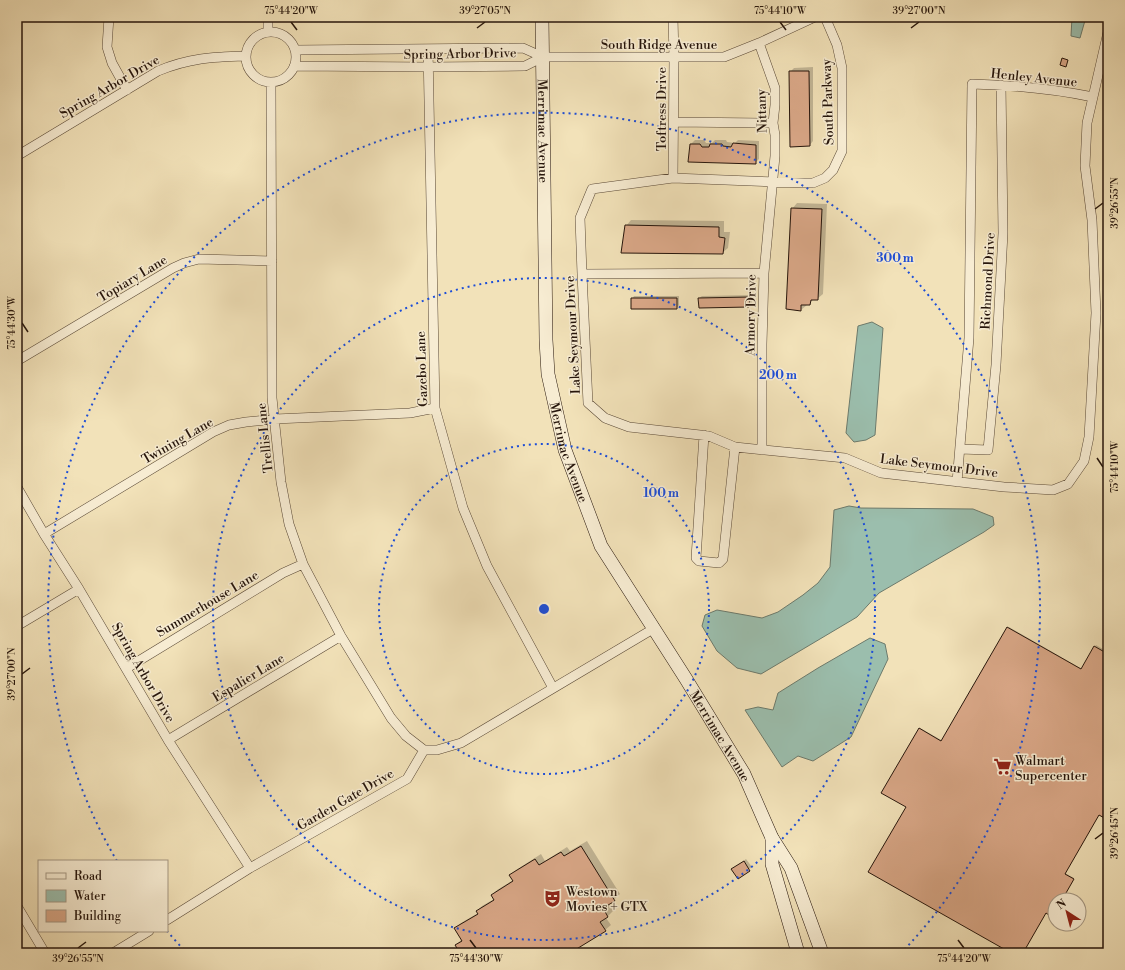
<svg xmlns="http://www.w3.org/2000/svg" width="1125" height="970" font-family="'Libre Bodoni',serif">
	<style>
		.water { fill: #9bbead; stroke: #6c7a6c }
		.shadow { fill: #0003 }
		.building { fill: #d9a787; stroke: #26150b }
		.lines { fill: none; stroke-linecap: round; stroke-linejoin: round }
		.street-casing { stroke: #594836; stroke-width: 10 }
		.secondary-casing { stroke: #26150b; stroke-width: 14 }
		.street { stroke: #f7ecd2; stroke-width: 9 }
		.secondary { stroke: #f7ecd2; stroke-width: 13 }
		.ticks { fill: none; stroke: #26150b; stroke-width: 1.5 }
		.ring { fill: none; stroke: #1d4ed8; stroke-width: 2; stroke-dasharray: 2 4 }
		.labels { text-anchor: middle; stroke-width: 3; stroke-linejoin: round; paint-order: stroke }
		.street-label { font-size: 13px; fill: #26150b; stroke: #f7ecd2 }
		.poi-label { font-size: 13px; fill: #26150b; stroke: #f7ecd2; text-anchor: start }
		.centre { fill: #1d4ed8; stroke: #f7ecd2; stroke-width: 2 }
		.ring-label { font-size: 12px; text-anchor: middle; font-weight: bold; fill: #1d4ed8; stroke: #f7ecd2; stroke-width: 3; stroke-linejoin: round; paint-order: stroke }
		.neatline { fill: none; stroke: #26150b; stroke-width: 1.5 }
		.ticks-label { font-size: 10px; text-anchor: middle; fill: #26150b }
	</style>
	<rect width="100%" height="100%" fill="#f2e2b9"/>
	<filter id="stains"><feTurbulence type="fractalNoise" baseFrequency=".005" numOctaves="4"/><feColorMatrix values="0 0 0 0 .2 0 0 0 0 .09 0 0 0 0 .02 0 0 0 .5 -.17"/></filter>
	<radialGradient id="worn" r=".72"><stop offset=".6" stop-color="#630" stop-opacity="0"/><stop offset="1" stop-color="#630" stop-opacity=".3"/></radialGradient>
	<path class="water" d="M1072,17H1086L1080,38L1071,36Z
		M872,322L883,328L875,435L866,440L854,442L846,433L858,326Z
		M849,506L861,508L973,509L993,517L994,525L984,532L879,593L857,617L761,674L737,668L717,651L702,626L705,615L717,610L762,618L778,612L803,595L818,583L830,567L834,510Z
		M870,638L885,644L888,659L851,737L813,761L798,756L782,767L745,710L758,707L773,710L778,693L818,668Z"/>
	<path class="shadow" d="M813,67V141L809,146L790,72L794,68Z
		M695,140H704L706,143H712L715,140H726L727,142L735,143L738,140L759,141V159L755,163L691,144Z
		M797,203L827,204L823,294L817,299H814L801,310L792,209Z
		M631,220L724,221V232H730L728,248L722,253L626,226Z
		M752,295V304L749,306L699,298L702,296Z
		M634,296H679V305L677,308L632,299Z
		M1009,627L1082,669L1096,645L1108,652V819L1099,814L1065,873L1074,878L1061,900H1055V911L1046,912L1022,953H1013L907,806L919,729L920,728L943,741Z
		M587,841L620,894L609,904L613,911L606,918L611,925L605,930L569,953H461L456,945L462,939L455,929L461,923L478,913L477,911L482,906L494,899L492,895L497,890L513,880L510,875L516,870L541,854L545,861L567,847L570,851Z
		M746,859L752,867L738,877L733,869Z"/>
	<path class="building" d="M1062,58L1068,60L1066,67L1060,65Z
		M789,71H809L810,146L790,147Z
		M733,143L756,145V164L688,162L690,144H700L702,147H709L710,144H722L723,146L731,147Z
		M791,208L822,209L818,300H811L810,305H801V311L786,309Z
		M625,225L719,227V237L725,238L723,254L621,253Z
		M750,297L749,307L699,308L698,298Z
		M631,298H677V309H631Z
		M1007,627L1081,669L1094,646L1108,654V820L1099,815L1065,874L1074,879L1062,900H1055V912L1052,917L1046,913L1023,953H1011L868,872L906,807L881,793L919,728L941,741Z
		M581,846L615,901L603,908L608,917L600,922L606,931L570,953H460L455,945L462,941L454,928L478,914L476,911L494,900L491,895L513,881L509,875L535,859L539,865L561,852L564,856Z
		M744,861L750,871L738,879L731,869Z"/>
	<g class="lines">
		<defs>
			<path id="street" d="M109,17L107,47L112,63L127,90
				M268,17V32
				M673,17L674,58L673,178
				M825,17L837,45L842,68V151L833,170L825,178L813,183H804L673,178L592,189L580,218L582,274L588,403L605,418L629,427L709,436L735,447L845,458L881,473L1004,487L1053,490L1068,484L1084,461L1089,437L1096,313L1092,220L1085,166L1087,123L1108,32
				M246 57a25 25 0 1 1 50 0a25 25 0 1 1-50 0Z
				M759,43L775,88V105L773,123L775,135V156L764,273L762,344V450
				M428,49L435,408L463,508L487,566L553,688
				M295,50L523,48L543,57H724L759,43L815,17
				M294,66L429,67L525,66L543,57
				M271,83L272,398L281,482L289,524L303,564L341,636L391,718L406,736L424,750
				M674,122L773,123
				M17,156L158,71C189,58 212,57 245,56
				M582,274L764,273
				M17,361L173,268L184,263L199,259L272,261
				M704,435L696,558L699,561L719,563L723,559L735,447
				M960,449L988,450L996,365L1003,233L1001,85
				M957,482L969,338L972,84C1013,85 1053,89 1093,97
				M17,487L44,534L79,589L168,740L250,868
				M44,534L213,432L229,425L246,422L275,419L410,413L435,408
				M17,626L79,589
				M127,668L283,573L303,564
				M168,740L341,636
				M424,750H437L461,743L653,629
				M17,906L45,953
				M167,920L250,868L407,779L424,750
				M113,953L149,931"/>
			<g id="secondary">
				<path id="s1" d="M542,17L546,340L548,374L565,450L601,546L686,679L744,774L772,838L791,868L822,953"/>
				<path d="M772,838V864L798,953"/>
			</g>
		</defs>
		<use href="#street" class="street-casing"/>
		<use href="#secondary" class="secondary-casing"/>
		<use href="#street" class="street"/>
		<use href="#secondary" class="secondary"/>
	</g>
	<path class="ticks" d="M291,22L297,30M780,22L786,30M477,28L485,22M911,28L919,22M1095,209L1103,203M22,323L28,332M1097,458L1103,467M22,674L30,668M1095,839L1103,833M470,940L476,948M958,940L964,948M78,948L86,942"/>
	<g class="ring">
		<circle cx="544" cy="609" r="165"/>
		<circle cx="544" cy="609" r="331"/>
		<path d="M184 950A496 496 0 0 1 167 931M117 861A496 496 0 1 1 904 950"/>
	</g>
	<defs>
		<symbol id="supermarket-bare" viewBox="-9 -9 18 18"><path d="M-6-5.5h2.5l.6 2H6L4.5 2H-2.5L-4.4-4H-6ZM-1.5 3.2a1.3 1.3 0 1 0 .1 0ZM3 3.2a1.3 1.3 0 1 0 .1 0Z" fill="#8f2418" stroke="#f7ecd2" stroke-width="2.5" paint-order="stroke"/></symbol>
		<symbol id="theatre-bare" viewBox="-9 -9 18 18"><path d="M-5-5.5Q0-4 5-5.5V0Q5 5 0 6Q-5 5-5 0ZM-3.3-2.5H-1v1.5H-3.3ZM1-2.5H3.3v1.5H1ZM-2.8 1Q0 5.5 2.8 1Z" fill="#8f2418" stroke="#f7ecd2" stroke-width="2.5" paint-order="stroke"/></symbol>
	</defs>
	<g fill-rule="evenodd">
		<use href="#supermarket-bare" x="990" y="754" width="25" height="25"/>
		<use href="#theatre-bare" x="540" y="886" width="25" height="25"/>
	</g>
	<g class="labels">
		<g class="street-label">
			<text x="659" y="49">South Ridge Avenue</text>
			<text transform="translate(460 53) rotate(-1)" y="5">Spring Arbor Drive</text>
			<text transform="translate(1034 77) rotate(6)" y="5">Henley Avenue</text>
			<text transform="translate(109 86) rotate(-30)" y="5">Spring Arbor Drive</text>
			<text transform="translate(827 102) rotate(-92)" y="5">South Parkway</text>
			<text transform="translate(661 109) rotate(-90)" y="5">Toftress Drive</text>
			<text transform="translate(761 111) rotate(-92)" y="5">Nittany</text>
			<text dy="5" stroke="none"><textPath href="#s1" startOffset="114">Merrimac Avenue</textPath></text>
			<text transform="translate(132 278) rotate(-31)" y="5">Topiary Lane</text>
			<text transform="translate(987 281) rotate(-87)" y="5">Richmond Drive</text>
			<text transform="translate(750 315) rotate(-89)" y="5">Armory Drive</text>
			<text transform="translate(572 335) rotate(-93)" y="5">Lake Seymour Drive</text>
			<text transform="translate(421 369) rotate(-92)" y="5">Gazebo Lane</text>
			<text transform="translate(264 438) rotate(-96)" y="5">Trellis Lane</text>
			<text transform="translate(177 440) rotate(-30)" y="5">Twining Lane</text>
			<text dy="5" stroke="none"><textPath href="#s1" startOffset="438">Merrimac Avenue</textPath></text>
			<text transform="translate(939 465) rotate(7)" y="5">Lake Seymour Drive</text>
			<text transform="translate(207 603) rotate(-31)" y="5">Summerhouse Lane</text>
			<text transform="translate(144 672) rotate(60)" y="5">Spring Arbor Drive</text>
			<text transform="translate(248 677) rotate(-31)" y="5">Espalier Lane</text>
			<text dy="5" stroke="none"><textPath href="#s1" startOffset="762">Merrimac Avenue</textPath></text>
			<text transform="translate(345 799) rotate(-30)" y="5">Garden Gate Drive</text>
		</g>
		<g class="poi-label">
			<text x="1015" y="765">Walmart<tspan x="1015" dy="15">Supercenter</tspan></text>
			<text x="566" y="896">Westown<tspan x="566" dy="15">Movies + GTX</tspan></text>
		</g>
	</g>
	<circle cx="544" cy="609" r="6" class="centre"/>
	<g class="ring-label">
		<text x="895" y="262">300 m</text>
		<text x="778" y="379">200 m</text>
		<text x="661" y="497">100 m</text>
	</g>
	<rect width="1125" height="970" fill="none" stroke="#f2e2b9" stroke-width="44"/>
	<rect x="38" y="860" width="130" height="72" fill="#f7ecd2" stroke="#a39682"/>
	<rect x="46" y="873" width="20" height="6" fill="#f7ecd2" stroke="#a39682"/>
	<text x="74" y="880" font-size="12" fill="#26150b">Road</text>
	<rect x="46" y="890" width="20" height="12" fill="#9bbead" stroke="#a39682"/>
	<text x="74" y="900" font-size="12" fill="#26150b">Water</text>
	<rect x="46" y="910" width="20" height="12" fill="#d9a787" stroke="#a39682"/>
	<text x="74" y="920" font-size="12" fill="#26150b">Building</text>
	<g transform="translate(1067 912) rotate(324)"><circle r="19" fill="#f7ecd2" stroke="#a39682"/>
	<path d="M0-3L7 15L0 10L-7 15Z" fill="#8f2418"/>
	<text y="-6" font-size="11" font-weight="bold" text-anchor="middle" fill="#26150b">N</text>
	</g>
	<rect x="22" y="22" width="1081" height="926" class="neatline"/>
	<g class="ticks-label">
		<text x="291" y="14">75°44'20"W</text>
		<text x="485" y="14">39°27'05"N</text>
		<text x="780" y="14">75°44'10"W</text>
		<text x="919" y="14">39°27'00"N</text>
		<text transform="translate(1114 203) rotate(-90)" y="4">39°26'55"N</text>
		<text transform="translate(11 323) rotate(-90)" y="4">75°44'30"W</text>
		<text transform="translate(1114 467) rotate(-90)" y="4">75°44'10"W</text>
		<text transform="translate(11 674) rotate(-90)" y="4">39°27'00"N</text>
		<text transform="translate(1114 833) rotate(-90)" y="4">39°26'45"N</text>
		<text x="78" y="962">39°26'55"N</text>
		<text x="476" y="962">75°44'30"W</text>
		<text x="964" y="962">75°44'20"W</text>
	</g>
	<rect width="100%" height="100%" filter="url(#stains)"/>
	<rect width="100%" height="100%" fill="url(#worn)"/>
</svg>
